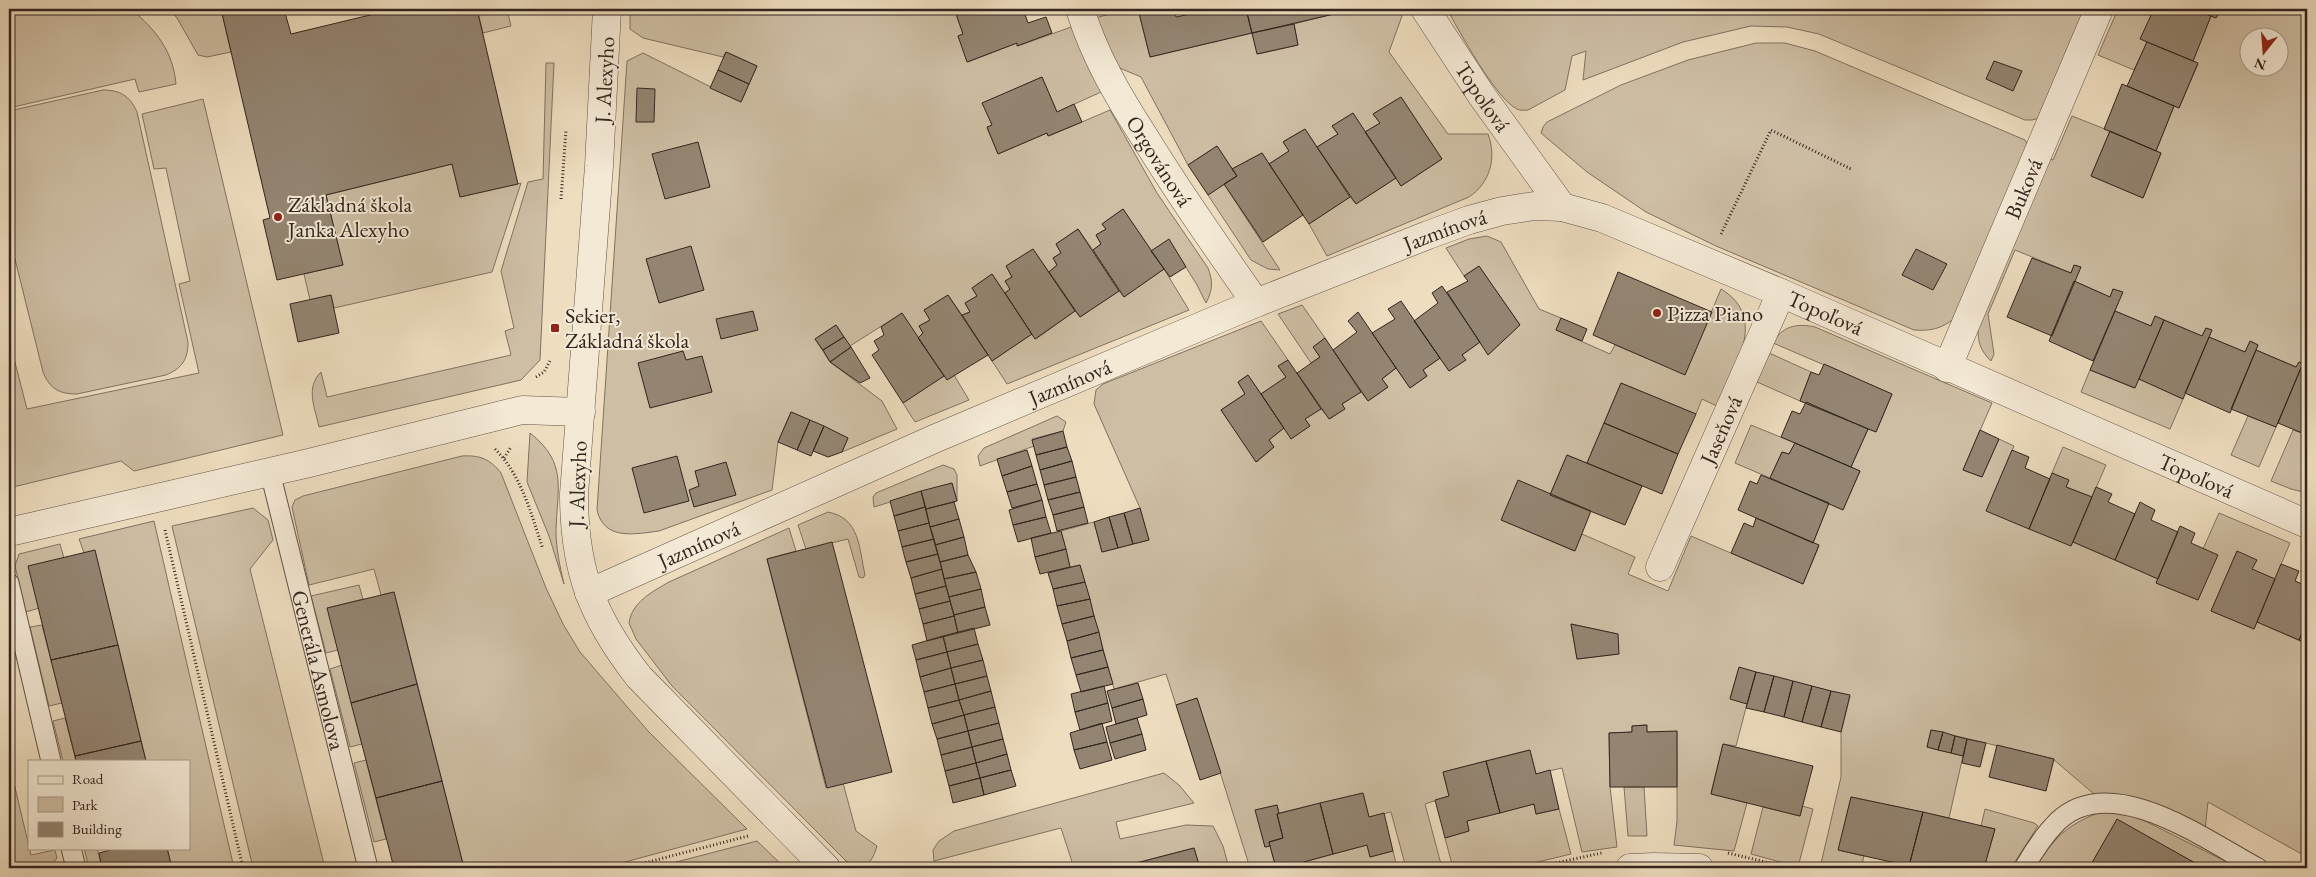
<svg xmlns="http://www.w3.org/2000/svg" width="2316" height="877" font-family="'EB Garamond',serif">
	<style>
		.green { fill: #cebea4; stroke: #807262; fill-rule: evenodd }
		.building { fill: #948572; stroke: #32251f }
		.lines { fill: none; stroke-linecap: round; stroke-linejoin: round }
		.lane-casing { stroke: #615347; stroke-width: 21 }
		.street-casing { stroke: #615347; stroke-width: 29 }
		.path { stroke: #32251f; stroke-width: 3; stroke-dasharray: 1 2.5; stroke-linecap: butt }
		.lane { stroke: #f4e9d5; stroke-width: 19 }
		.street { stroke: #f4e9d5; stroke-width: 28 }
		.poi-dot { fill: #8f2418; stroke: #f4e9d5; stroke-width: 2 }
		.labels { text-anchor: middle; stroke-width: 4; stroke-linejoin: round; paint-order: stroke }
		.street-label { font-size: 22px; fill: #32251f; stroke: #f4e9d5 }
		.poi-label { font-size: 22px; fill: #32251f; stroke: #f4e9d5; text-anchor: start }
	</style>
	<rect width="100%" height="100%" fill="#eeddbf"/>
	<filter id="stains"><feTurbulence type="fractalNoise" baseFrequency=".004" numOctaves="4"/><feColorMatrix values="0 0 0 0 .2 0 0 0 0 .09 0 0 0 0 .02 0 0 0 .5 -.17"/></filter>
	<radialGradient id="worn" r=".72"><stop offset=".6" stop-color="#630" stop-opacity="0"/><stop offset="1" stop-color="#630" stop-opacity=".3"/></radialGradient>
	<path class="green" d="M15,9H131C156,30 173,51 176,84L139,92L135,79L9,108V10Z
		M169,9H221L231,52L207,57L198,55L177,18Z
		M477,9H507L511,26L483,33Z
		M630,9H961L955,11L963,34L958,36L968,62L1017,43L1018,46L1074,26L1101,92L1057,112L1042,77L983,103L992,125L987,128L998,154L1047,133L1049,136L1110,110L1157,193L1208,268C1213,281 1213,290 1206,303L1197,285L1169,240L1151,251L1123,209L1102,224L1106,229L1096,235L1101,244L1093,250L1078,229L1056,244L1061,253L1053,258L1057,265L1049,272L1033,249L1006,266L1012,277L1005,281L1010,289L1005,293L992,274L972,288L977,296L965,303L970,312L962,315L948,295L924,310L930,320L919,326L923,333L918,338L902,313L850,346L836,325L815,339L830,362L882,401L897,429L842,452L848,438L791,412L778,442L772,490L659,531C635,534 604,541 597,510L627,61L643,53L741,102L757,66L726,52L723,57L643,38L630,29Z
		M1129,9H1138L1150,57L1252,33L1258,54L1298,45L1294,24L1333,14L1332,9H1397L1402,16L1389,52L1448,134H1488C1497,158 1490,183 1469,197L1327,256L1309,224L1350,197L1356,204L1396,178L1401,186L1442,159L1401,97L1373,114L1380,123L1365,132L1353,113L1332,126L1338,134L1317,147L1305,129L1284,141L1289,151L1269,164L1262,153L1232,169L1217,146L1188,165L1141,77L1115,66L1095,18Z
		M1447,9H2086L2040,118L2032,120H2025L1819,34L1787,27L1751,26L1683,42L1583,80L1586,51L1572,56L1565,90L1528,110C1524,110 1520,111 1517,109C1496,99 1459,31 1447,9Z
		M2118,9H2154L2141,39L2147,42L2134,70L2098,55Z
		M2221,9H2307V365L2299,362L2296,367L2256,350L2258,345L2251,341L2245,352L2209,337L2212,330L2206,328L2202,336L2155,316L2151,326L2115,311L2122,292L2113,289L2110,297L2074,281L2081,267L2074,265L2071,273L2015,250L1988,314L1994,354L1991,361C1980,350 1978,343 1978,327L2048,158L2053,160L2072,116L2110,131L2091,176L2143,198L2161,153L2156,151L2174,106L2179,108L2198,64L2193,61L2211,16L2216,18ZM2248,38H2278V68H2248Z
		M1756,43H1785L1815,51L2025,140L2029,147L1955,318C1941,329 1931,331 1914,330L1716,246L1646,212L1587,172L1541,133L1543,127L1547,122L1621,85L1688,60Z
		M546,63H554L540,360L521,380L319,427C315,408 305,388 321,372L327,397L511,355L505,331L514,328L501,271L528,182L543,179Z
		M103,90C120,90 130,96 137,112L188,342C188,360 182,368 166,375L77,394C59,394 50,389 43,372L9,235V111Z
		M203,99L283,435L134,471L121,461L9,488V339L27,409L199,373L179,284L190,281L166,168L154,169L142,114Z
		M452,164L460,197L521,183L492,272L334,308L331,295L310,300L304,274L343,265L326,195Z
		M1224,184L1280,270L1268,269L1251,260L1208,195Z
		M1487,236L1501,242L1539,309L1561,318L1556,330L1610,354L1615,345L1685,374L1721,289C1769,318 1734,367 1717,406L1702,399L1696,414L1621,383L1587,463L1567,455L1550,495L1502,520L1574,551L1582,534L1635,557L1628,574L1668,591L1691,536L1803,584L1819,546L1813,543L1829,503L1843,509L1860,471L1851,467L1868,429L1876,432L1892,394L1773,343C1782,326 1797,323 1815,327L1992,403L1963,470L1982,477L1999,439L2014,446L1987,510L2071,546L2073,542L2158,579L2156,583L2198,600L2217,555L2203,549L2219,513L2290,543L2275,579L2252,569L2237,551L2211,611L2254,629L2257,622L2307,644V857L2208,802L2205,830C2168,810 2137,792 2094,794L2053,759L1931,730L1927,747L1963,756L1949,818L1851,797L1839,850L1864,856L1861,868H1820L1841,777V732L1850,696L1739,668L1730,698L1747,704L1736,746L1723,744L1711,793L1747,803L1734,851L1674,845L1677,821V732H1647L1646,725L1632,726V732L1609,733L1610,787L1617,847L1582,852L1562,768L1536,774L1529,750L1443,772L1449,796L1425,804L1442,868H1406L1391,812L1369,817L1363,793L1279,813L1277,805L1256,810L1265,847L1270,846L1276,868H1250L1197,698L1176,705L1166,674L1114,689L1080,565L1070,567L1061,531L1094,522L1102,552L1149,540L1140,508L1094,404L1096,390L1103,384L1261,321L1288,360L1278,366L1286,377L1261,394L1248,375L1238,382L1245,394L1221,410L1257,462L1274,447L1269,440L1284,428L1291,438L1310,426L1305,419L1321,409L1330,419L1344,409L1342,404L1361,392L1368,401L1388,387L1382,379L1396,368L1410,388L1427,376L1423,370L1440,358L1449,371L1465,360L1462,355L1480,342L1489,354L1520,325L1479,266L1464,276L1446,248L1469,239ZM1571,624L1617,634L1618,654L1577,659Z
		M1164,269L1189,310L1007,384L992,361L1032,334L1036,339L1075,311L1080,317L1119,291L1124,297Z
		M1302,305L1325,338L1313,347L1320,357L1311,363L1278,314Z
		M1769,353L1811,372L1800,401L1757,382Z
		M2090,370L2134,388L2139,379L2183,399L2170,429L2081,392Z
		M954,375L969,400L915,422L903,403L944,376L947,379Z
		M1057,416L1066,422L1063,431L1032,439L1034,446L980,466L978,456L984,448Z
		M2248,416L2276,427L2259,467L2231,455Z
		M1751,425L1795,443L1789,454L1782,452L1770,478L1735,463Z
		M2293,430L2307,435V493L2291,489L2271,481Z
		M530,433C568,463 557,488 556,531C556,549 560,566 564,584L549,536L527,482Z
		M2063,447L2106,465L2092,497L2066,487L2068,480L2052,473Z
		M462,456C480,455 490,459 501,473L546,588L563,624L580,652L648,731L747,829L603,868H464L394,592L381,595L374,569L309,585L292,507L295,500L303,496Z
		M943,465L954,469L957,475V501L952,483L874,507L873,497L876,493Z
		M253,508L268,520L273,540L250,569L325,868H253L172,526Z
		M828,512C860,518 859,548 865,575L863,578L859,577L848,539L806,549L798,525Z
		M154,521L234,868H172L167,848H189V761H146L118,645L79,539Z
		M789,528L796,551L767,559L826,788L843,783L856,831L877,846C872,864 863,874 845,860L672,686L636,639L629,623C632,602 652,592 669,582Z
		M60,544L64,558L39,608L26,612L15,566L19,554Z
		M359,585L363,599L328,608L338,650L326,653L311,596Z
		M42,625L62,703L49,706L30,627Z
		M342,665L362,744L350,747L330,669Z
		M65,718L76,761H63L53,721Z
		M366,760L386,839L374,842L354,763Z
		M9,762L31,855L55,850L57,858L49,868H9Z
		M1164,773L1179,785L1194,803L1116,822L1120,839L1186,825L1213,826L1223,846L1229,868H1200L1194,848L1117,868H1074L1061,828L934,861L933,850L939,841L954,831Z
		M1624,787H1644L1647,836H1628Z
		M1534,804L1536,814L1559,809L1571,854L1513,868H1453L1445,838L1469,831L1467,821Z
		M1802,806L1813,809L1798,867L1751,854L1763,807L1800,816Z
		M1985,809L2034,823L2038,826L2011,868H1984L1995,829L1981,826Z
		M2100,812L2119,813L2137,817L2239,868H2204L2117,820L2089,868H2035C2055,837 2065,826 2100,812Z
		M757,841L785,868H653Z
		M1367,845L1370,857L1393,851L1397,868H1301L1300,863Z
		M84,848H97L102,868H89Z"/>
	<path class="building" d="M221,9H284L291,34L395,9H477L518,184L460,197L452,164L326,195L343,265L277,280L263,220L270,218Z
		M961,9H1023L1028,23L1046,17L1052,33L1017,46V43L967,62L958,36L963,34L955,11Z
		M1138,9H1174L1176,17L1214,9H1246L1252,33L1150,57Z
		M1246,9H1332L1334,14L1252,33Z
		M2154,9H2193L2211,16L2193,61L2140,39Z
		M2193,9H2221L2216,18Z
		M1294,24L1298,45L1257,54L1252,33Z
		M2147,42L2198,63L2179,108L2127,86Z
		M726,52L757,66L749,84L718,70Z
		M1994,61L2022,71L2013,91L1986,79Z
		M718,70L749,84L741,102L710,88Z
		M1042,77L1057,112L1074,104L1082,122L1048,136L1047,133L998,154L987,127L992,125L982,103Z
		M2122,84L2174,106L2156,151L2104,129Z
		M637,88L655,89L654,122H636Z
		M1401,97L1442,159L1401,186L1365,132L1380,123L1373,114Z
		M1353,113L1396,178L1356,204L1317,147L1338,134L1332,126Z
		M1305,129L1350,197L1309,224L1269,164L1289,151L1283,142Z
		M2110,131L2161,153L2143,198L2091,176Z
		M698,142L710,187L665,199L652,154Z
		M1217,146L1237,176L1208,195L1188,165Z
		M1262,153L1303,215L1263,242L1224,184L1237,176L1232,169Z
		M1123,209L1164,269L1124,297L1093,250L1101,244L1096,235L1106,229L1102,224Z
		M1078,229L1119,291L1080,317L1049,272L1057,265L1053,258L1061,253L1056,244Z
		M1169,239L1186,267L1170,277L1151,251Z
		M691,246L704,290L659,303L646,259Z
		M1033,249L1075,311L1035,339L1005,293L1010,289L1005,281L1012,277L1006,266Z
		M1916,249L1947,264L1933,290L1902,275Z
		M2032,258L2071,273L2074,265L2081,267L2052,336L2007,317Z
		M1479,266L1520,325L1488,355L1447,292L1468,281L1464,276Z
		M1618,272L1712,312L1685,375L1593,335Z
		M992,274L1032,334L992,361L962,315L970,312L965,303L977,296L972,288Z
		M2074,281L2110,297L2113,289L2123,292L2093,361L2049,341Z
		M1442,286L1480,342L1462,355L1466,360L1449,371L1414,321L1438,303L1432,293Z
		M331,295L339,333L298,342L290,304Z
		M948,295L988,355L947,380L918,338L923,333L919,326L930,320L924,310Z
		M1401,301L1440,358L1423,370L1427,376L1410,388L1372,333L1395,319L1388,309Z
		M753,311L758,330L721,339L716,319Z
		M2115,311L2151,326L2155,316L2164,320L2135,388L2090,370Z
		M1358,312L1396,368L1382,379L1388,387L1368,401L1333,350L1357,332L1348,321Z
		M902,313L944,376L903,403L872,355L879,350L874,341L884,335L881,327Z
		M1561,318L1587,329L1582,341L1556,330Z
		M2164,320L2202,336L2206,328L2212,330L2183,399L2139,379Z
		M836,325L844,337L823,350L815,339Z
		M844,337L851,347L830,362L823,350Z
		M2209,337L2245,352L2250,341L2258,345L2230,413L2185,393Z
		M1325,338L1361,392L1342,404L1345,409L1329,419L1297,373L1320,357L1313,347Z
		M851,347L870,378L860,383L830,362Z
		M2256,350L2296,367L2299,362L2303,363L2276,427L2231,409Z
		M683,351L686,360L702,356L712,392L650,408L638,363Z
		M1288,360L1321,409L1305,419L1310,426L1291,439L1261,394L1286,377L1278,366Z
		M2303,363L2307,365V435L2278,423Z
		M1824,364L1892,394L1876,432L1800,401L1811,372L1819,375Z
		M1248,375L1284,428L1269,440L1274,447L1256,462L1221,410L1245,394L1238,382Z
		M1621,383L1696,414L1678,454L1604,423Z
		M1806,402L1868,429L1851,467L1781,437L1792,411L1800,414Z
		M791,412L810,420L797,450L778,442Z
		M810,420L824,426L811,456L797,450Z
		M1604,423L1678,454L1662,494L1587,463Z
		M824,426L848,438L842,452L828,457L813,451Z
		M1980,430L1999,439L1982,477L1963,470Z
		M1063,431L1067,447L1036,455L1032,440Z
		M1795,443L1860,471L1843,510L1770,478L1782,452L1789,454Z
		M1067,447L1072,461L1040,470L1036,455Z
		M1027,450L1032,466L1002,476L997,459Z
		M2012,450L2029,457L2025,468L2050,479L2029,529L1986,511Z
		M1567,455L1642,486L1625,525L1550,495Z
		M677,456L689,501L644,513L632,468Z
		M1072,461L1076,477L1044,485L1040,470Z
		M726,462L736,495L694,507L689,490L699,486L695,471Z
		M1032,466L1037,484L1007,492L1002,476Z
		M2052,473L2069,480L2066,487L2092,497L2071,546L2029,529Z
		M1761,475L1829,503L1813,543L1738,510L1750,481L1757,484Z
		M1076,477L1080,492L1048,500L1044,485Z
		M1518,480L1591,511L1575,551L1501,520Z
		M952,483L957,501L926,509L921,491Z
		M1037,484L1042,500L1012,508L1007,492Z
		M2096,487L2112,494L2108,502L2135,514L2115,560L2073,542Z
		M921,491L925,507L894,516L890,501Z
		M1080,492L1084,507L1053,515L1048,500Z
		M1042,500L1046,517L1013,525L1009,510Z
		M954,502L959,519L930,527L926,509Z
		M2140,502L2155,510L2151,520L2178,532L2158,579L2115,560Z
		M925,507L929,523L898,531L894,516Z
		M1084,507L1088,523L1057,531L1053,515Z
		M1140,508L1149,540L1133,544L1124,513Z
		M1124,513L1133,544L1118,548L1109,517Z
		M1046,517L1051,533L1018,542L1013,525Z
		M1109,517L1118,548L1102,552L1094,522Z
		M1756,518L1819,545L1803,584L1731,553L1744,523L1753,527Z
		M959,519L964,537L935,545L930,527Z
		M929,523L934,539L902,547L898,531Z
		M2180,526L2195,533L2191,543L2218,555L2198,600L2156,583Z
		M1061,531L1066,549L1035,557L1031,538Z
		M964,537L968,555L940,562L935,545Z
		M934,539L938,554L906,562L902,547Z
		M832,542L892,772L827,788L767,559Z
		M1066,549L1070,567L1040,574L1035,557Z
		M95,550L118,645L51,660L28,566Z
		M2237,551L2257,560L2252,569L2275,579L2254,629L2211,611Z
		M938,554L942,569L911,578L906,562Z
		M968,555L976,572L944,579L940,562Z
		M2281,564L2299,571L2295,581L2307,586V621L2299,640L2257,622Z
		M1080,565L1085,582L1053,589L1048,573Z
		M942,569L946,586L915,594L911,578Z
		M976,572L981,589L949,597L944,579Z
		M1085,582L1090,599L1057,606L1053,589Z
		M946,586L950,601L919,609L915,594Z
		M981,589L985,607L954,615L949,597Z
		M394,592L417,684L351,703L327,608Z
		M1090,599L1094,616L1062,624L1057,606Z
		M950,601L954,616L923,624L919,609Z
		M985,607L990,625L958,633L954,615Z
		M954,616L958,633L927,641L923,624Z
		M1094,616L1099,632L1067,641L1062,624Z
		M2307,621V644L2299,640Z
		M1571,624L1618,634L1619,654L1577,659Z
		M974,628L978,644L947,652L943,636Z
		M1099,632L1103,650L1071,658L1067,641Z
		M943,636L947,652L916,660L912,645Z
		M978,644L983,660L951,668L947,652Z
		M118,645L141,741L75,756L51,660Z
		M1103,650L1108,667L1076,675L1071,658Z
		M947,652L951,668L920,677L916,660Z
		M983,660L987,676L955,684L951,668Z
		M1108,667L1113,684L1081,692L1076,675Z
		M1739,667L1756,672L1747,704L1730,699Z
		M951,668L955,684L924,692L920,677Z
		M1756,672L1774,676L1764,712L1746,708Z
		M987,676L991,691L959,700L955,684Z
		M1774,676L1793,681L1784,717L1764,712Z
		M1793,681L1812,686L1802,722L1784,717Z
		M1138,683L1143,699L1112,708L1107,691Z
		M417,684L442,781L376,798L351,703Z
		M955,684L959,700L928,708L924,692Z
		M1104,686L1108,703L1075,712L1071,694Z
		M1812,686L1831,691L1821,727L1802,722Z
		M991,691L995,707L964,715L959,700Z
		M1831,691L1850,695L1841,732L1821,727Z
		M1197,698L1221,773L1200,780L1176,705Z
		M1143,699L1147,715L1116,724L1112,708Z
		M959,700L964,715L932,724L928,708Z
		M1108,703L1112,721L1080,730L1075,712Z
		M995,707L999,723L968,731L964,715Z
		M964,715L968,731L937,739L932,724Z
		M1137,718L1142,734L1110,743L1106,727Z
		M999,723L1003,739L972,747L968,731Z
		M1102,723L1107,742L1074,750L1070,733Z
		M1647,725V732L1677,731V787H1610L1609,733L1632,732V726Z
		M1931,730L1943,732L1938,750L1927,747Z
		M968,731L972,747L941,755L937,739Z
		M1943,732L1955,736L1951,753L1938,750Z
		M1142,734L1146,750L1115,759L1110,743Z
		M1955,736L1967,739L1963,756L1951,753Z
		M1003,739L1007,754L976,763L972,747Z
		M1967,739L1986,743L1980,767L1962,763Z
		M141,741L146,761H76L75,756Z
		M1107,742L1112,760L1080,769L1074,750Z
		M1723,744L1813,766L1800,816L1711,794Z
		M1997,745L2054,759L2046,791L1989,777Z
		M972,747L976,763L945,771L941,755Z
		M1530,750L1536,774L1550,770L1559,809L1536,814L1534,804L1500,813L1486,761Z
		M1007,754L1011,770L980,778L976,763Z
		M1486,761L1500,813L1467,821L1469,831L1445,838L1435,800L1449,796L1443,772Z
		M976,763L980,778L949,786L945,771Z
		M1011,770L1016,786L984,795L980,778Z
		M980,778L984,795L953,803L949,786Z
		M442,781L464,868H394L376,798Z
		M1363,793L1369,817L1384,813L1393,851L1370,857L1367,845L1333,854L1320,803Z
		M1851,797L1923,812L1909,866L1838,850Z
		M1320,803L1333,854L1300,863L1301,868H1276L1269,842L1283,838L1277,814Z
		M1277,805L1279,813L1277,814L1283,838L1269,842L1270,846L1265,847L1255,810Z
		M1923,812L1995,829L1984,868H1917L1909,866Z
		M2117,819L2204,868H2089Z
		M117,848H167L172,868H102L99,853Z
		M1194,848L1200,868H1117Z"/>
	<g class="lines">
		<defs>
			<g id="lane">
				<path id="s1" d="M270,472L368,868"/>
				<path d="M9,583L51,761"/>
				<path d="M71,848L76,868"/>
				<path d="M2024,868C2033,852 2045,834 2058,821C2112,770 2207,841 2258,868"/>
			</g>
			<g id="street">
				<path d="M607,9L599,166L574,494C574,570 592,617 639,677L826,868"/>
				<path id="s2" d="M1080,9C1094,55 1119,98 1145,138C1180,195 1218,249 1256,303"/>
				<path id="s3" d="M1425,9L1482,96L1562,207L1602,218L1781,293L2307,524"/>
				<path id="s4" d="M1947,368L2099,9"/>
				<path d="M9,532L309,463L522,410L581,412"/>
				<path id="s5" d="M1660,567L1781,293"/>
				<path id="s6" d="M589,593L934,439L1256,303L1428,235L1469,220L1502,211L1534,206L1562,207"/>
				<path d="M1630,868L1654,867L1699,868"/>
			</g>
		</defs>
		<use href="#lane" class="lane-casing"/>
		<use href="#street" class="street-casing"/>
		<path class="path" d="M561,199L566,130
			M1721,234L1771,130L1851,169
			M536,377L544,372L551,359
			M495,449C522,476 531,514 543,549
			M504,458L511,447
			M165,530L243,868
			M1728,853L1791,868
			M625,868L748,836
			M1532,868L1602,853"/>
		<use href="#lane" class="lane"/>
		<use href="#street" class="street"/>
	</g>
	<g class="poi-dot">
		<circle cx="278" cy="217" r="5"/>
		<circle cx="1657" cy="313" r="5"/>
		<rect x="550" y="323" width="10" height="10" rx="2.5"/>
	</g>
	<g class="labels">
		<g class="street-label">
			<text transform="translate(604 80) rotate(-87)" y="8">J. Alexyho</text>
			<text dy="8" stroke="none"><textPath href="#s3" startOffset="105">Topoľová</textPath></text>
			<text dy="8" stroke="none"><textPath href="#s2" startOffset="172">Orgovánová</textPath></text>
			<text dy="8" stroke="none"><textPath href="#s4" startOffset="195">Buková</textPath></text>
			<text dy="8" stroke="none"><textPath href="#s6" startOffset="930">Jazmínová</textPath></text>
			<text dy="8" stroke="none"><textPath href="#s3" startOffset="525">Topoľová</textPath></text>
			<text dy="8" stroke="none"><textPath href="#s6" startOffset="525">Jazmínová</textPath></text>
			<text dy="8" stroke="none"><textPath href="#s5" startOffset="150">Jaseňová</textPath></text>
			<text dy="8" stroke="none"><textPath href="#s3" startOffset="930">Topoľová</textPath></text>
			<text transform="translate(577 484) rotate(-88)" y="8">J. Alexyho</text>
			<text dy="8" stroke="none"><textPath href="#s6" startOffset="120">Jazmínová</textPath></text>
			<text dy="8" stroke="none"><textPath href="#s1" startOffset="204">Generála Asmolova</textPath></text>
		</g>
		<g class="poi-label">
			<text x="288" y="212">Základná škola<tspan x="288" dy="25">Janka Alexyho</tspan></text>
			<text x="1667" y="321">Pizza Piano</text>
			<text x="565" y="323">Sekier,<tspan x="565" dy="25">Základná škola</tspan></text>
		</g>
	</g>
	<rect width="2316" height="877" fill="none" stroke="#eeddbf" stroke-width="30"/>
	<rect x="10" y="10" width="2296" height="857" fill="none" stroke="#32251f" stroke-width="2.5"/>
	<rect x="15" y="15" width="2286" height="847" fill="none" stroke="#32251f"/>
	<rect x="28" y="760" width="162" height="90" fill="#f4e9d5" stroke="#a69b8c"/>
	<rect x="38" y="776" width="25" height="8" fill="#f4e9d5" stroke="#a69b8c"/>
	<text x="72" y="784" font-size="15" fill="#32251f">Road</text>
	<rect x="38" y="797" width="25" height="15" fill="#cebea4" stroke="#a69b8c"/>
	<text x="72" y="810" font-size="15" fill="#32251f">Park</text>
	<rect x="38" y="822" width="25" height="15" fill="#948572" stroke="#a69b8c"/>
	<text x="72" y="834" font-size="15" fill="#32251f">Building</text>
	<g transform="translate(2264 52) rotate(197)"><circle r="24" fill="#f4e9d5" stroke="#a69b8c"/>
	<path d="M0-4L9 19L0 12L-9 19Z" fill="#8f2418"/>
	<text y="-8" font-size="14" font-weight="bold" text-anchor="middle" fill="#32251f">N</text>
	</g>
	<rect width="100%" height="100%" filter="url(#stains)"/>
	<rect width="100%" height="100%" fill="url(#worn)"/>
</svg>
